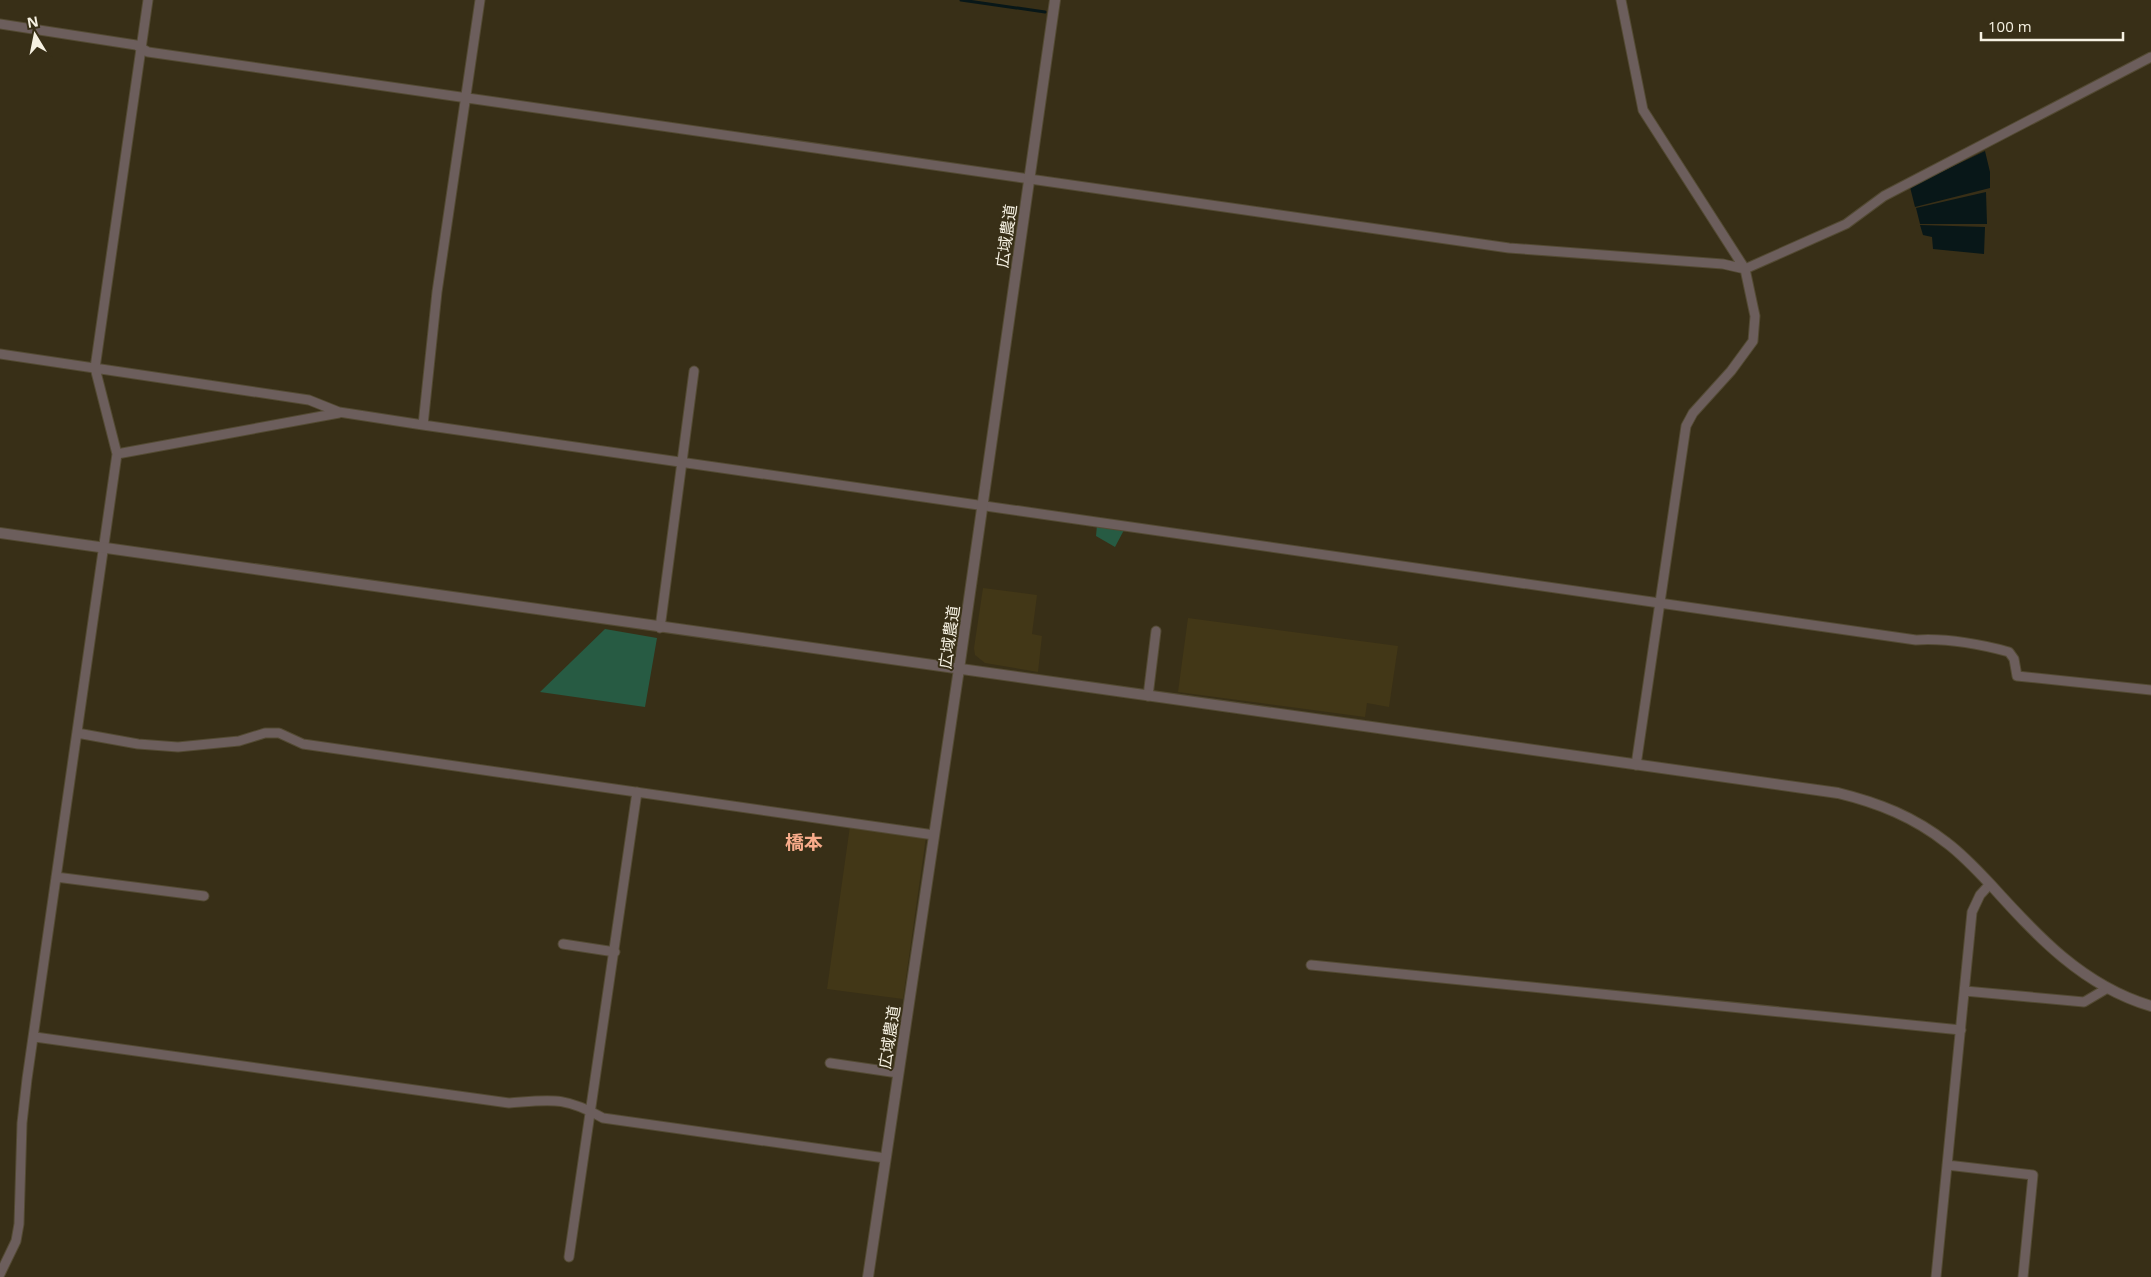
<svg xmlns="http://www.w3.org/2000/svg" width="2151" height="1277" font-family="'Open Sans','Noto Sans JP',sans-serif">
	<style>
		.built { fill: #423717 }
		.green { fill: #275b43 }
		.water { fill: #081718 }
		.lines { fill: none; stroke-linecap: round; stroke-linejoin: round }
		.stream { stroke: #081718; stroke-width: 3 }
		.minor-casing { stroke: #534a33; stroke-width: 11 }
		.tertiary-casing { stroke: #534a33; stroke-width: 12 }
		.minor { stroke: #6c5e5c; stroke-width: 9 }
		.tertiary { stroke: #6c5e5c; stroke-width: 10 }
		.labels { text-anchor: middle; stroke-width: 4; stroke-linejoin: round; paint-order: stroke }
		.street-label { font-size: 16px; fill: #f6f1e2; stroke: #382f17 }
		.quarter-label { font-size: 19px; font-weight: bold; fill: #f8ac8b; stroke: #382f17 }
	</style>
	<rect width="100%" height="100%" fill="#382f17"/>
	<path class="built" d="M983,588L1037,595L1032,634L1042,636L1038,672L985,663L975,655L974,648Z
		M1188,618L1398,646L1389,707L1367,703L1365,717L1178,692Z
		M850,826L926,837L903,999L827,989Z"/>
	<path class="green" d="M1097,525L1124,530L1115,547L1096,536Z
		M605,629L657,638L645,707L540,692Z"/>
	<path class="water" d="M1985,151L1990,172V188L1915,207L1910,187Z
		M1986,192L1987,224H1920L1916,208Z
		M1920,225L1985,227L1984,254L1933,249L1932,237L1923,235Z"/>
	<g class="lines">
		<path class="stream" d="M961,0L1045,12"/>
		<defs>
			<path id="minor" d="M1621,0L1643,110L1745,269L1755,316L1753,341L1731,371L1693,413L1686,426L1636,765
				M0,24L136,45L148,52L1509,248L1723,264L1745,269L1846,224L1884,196L2151,57
				M0,354L309,400L339,412L423,425L1916,640C1946,638 1979,644 2009,652L2014,659L2017,676L2151,690
				M423,425L437,292L480,0
				M117,454L339,413
				M660,628L694,371
				M1148,696L1156,631
				M77,733L138,744L178,747L239,741L265,733H279L303,744L934,835
				M56,877L204,896
				M563,944L615,952
				M1311,965L1961,1030
				M1965,991L2084,1002L2106,989
				M35,1037L509,1103C551,1100 564,1096 603,1118L885,1158
				M830,1063L898,1073
				M1947,1165L2033,1175L2023,1277
				M569,1257L637,792
				M0,1274L16,1241L19,1224L22,1123L27,1079L117,454L95,368L148,0
				M1936,1277L1972,912L1980,895L1990,884"/>
			<path id="tertiary" d="M0,533L1838,793C1879,803 1914,817 1947,843C1963,855 1977,870 1991,885C2037,936 2083,986 2151,1006
				M868,1277L959,669L1055,0"/>
		</defs>
		<use href="#minor" class="minor-casing"/>
		<use href="#tertiary" class="tertiary-casing"/>
		<use href="#minor" class="minor"/>
		<use href="#tertiary" class="tertiary"/>
	</g>
	<g class="labels">
		<g class="street-label">
			<text transform="translate(1006 236) rotate(-82)" y="6">広域農道</text>
			<text transform="translate(949 637) rotate(-82)" y="6">広域農道</text>
			<text transform="translate(889 1037) rotate(-81)" y="6">広域農道</text>
		</g>
		<g class="quarter-label">
			<text x="804" y="849">橋本</text>
		</g>
	</g>
	<g transform="translate(35 35) rotate(350)" stroke="#382f17" stroke-width="4" paint-order="stroke">
	<path d="M0-4L9 19L0 12L-9 19Z" fill="#f6f1e2"/>
	<text y="-8" font-size="14" font-weight="bold" text-anchor="middle" fill="#f6f1e2">N</text>
	</g>
	<path d="M1981 32v8h142v-8" fill="none" stroke="#f6f1e2" stroke-width="2.5"/>
	<text x="1988" y="32" font-size="15" fill="#f6f1e2" stroke="#382f17" stroke-width="4" paint-order="stroke">100 m</text>
</svg>
